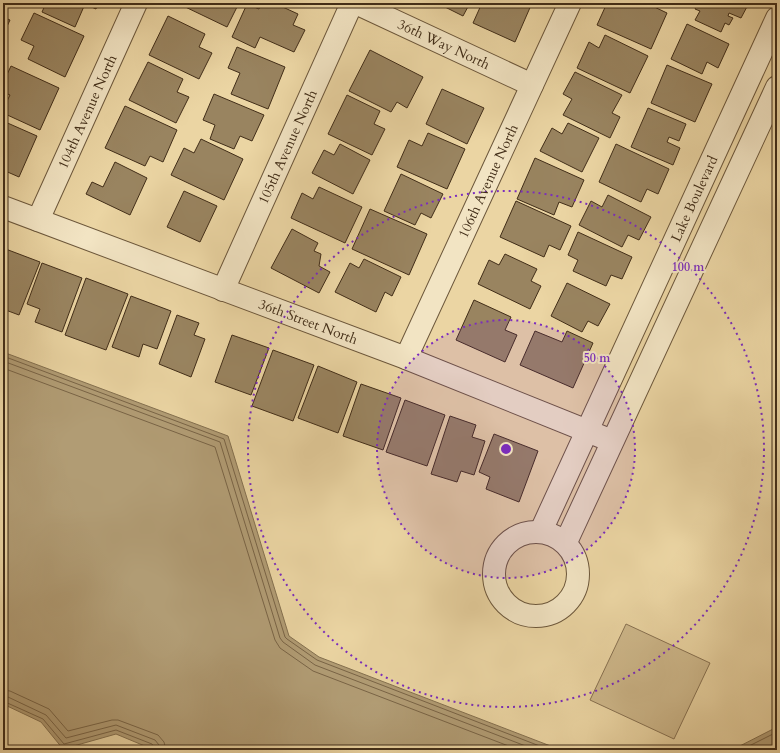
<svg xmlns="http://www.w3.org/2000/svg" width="780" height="753" font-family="Cardo,serif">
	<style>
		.green { fill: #ceb88b; stroke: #887252 }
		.water { fill: #b19c74; stroke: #84704f }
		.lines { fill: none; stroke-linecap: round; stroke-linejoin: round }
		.shore { stroke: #796446; stroke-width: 1 }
		.building { fill: #998460; stroke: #412d18 }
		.minor-casing { stroke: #6c573b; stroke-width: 24 }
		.minor { stroke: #f2e4c3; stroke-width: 22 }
		.ring { fill: none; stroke: #7b2cbf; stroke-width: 2; stroke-dasharray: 2 4 }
		.labels { text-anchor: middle; stroke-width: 4; stroke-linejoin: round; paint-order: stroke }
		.street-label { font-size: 14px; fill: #412d18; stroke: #f2e4c3 }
		.centre { fill: #7b2cbf; stroke: #f2e4c3; stroke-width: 2 }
		.ring-label { font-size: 12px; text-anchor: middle; font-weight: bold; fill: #7b2cbf; stroke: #f2e4c3; stroke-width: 4; stroke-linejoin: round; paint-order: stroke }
	</style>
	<rect width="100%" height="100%" fill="#ebd5a3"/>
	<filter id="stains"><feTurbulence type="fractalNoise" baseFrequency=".005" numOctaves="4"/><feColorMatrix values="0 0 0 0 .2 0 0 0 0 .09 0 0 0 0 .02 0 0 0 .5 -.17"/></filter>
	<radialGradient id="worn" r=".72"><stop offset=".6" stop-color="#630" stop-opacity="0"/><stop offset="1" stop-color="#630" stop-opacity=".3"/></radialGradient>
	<path class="green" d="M626,624L710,663L674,739L590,700Z"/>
	<path class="water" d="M3,352L228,436L289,636L319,657L561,750H152V749L116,734L63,749L41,722L3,704Z
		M777,727V750H732Z"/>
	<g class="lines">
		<path class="shore" d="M3,356L224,439L285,637L287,639L317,660L550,750
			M3,361L220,442L280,638L283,642L315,665L536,750
			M3,368L215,447L275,640L280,648L313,671L519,750
			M3,690L10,691L49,709L68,731L112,720H118L158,735L164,742L166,750
			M3,696L8,697L46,715L66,738L116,725L155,740L159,745L160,750
			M3,701L43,719L64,744L116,730L152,744L154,747L155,750
			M741,750L777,732"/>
	</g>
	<path class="building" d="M46,3H98L96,9L85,4L75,27L42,12Z
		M177,3H239L227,27Z
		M261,3H274L298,14L293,25L305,30L294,52L260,37L255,48L232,37L247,4L259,9Z
		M437,3H470L463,16Z
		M482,3H532L515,42L473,23Z
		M607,3H613L619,5L620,3H646L667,13L651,49L597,25Z
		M698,3H749L741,18L729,13L728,16L733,18L729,25L725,23L721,32L695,20L700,11L695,9Z
		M34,13L84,36L65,77L28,59L34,46L21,40Z
		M168,16L205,34L199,47L212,53L199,79L149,55Z
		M3,17L10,20L3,35Z
		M687,24L729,44L718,68L707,62L702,74L671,59Z
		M605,35L648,56L630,93L577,68L589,42L599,48Z
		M237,47L285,67L268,109L231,94L240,73L228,68Z
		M370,50L423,77L407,108L397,102L391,112L349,91Z
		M148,62L183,79L177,92L189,97L176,123L129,100Z
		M667,65L712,84L695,122L651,103Z
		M11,66L59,88L40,130L3,113V109L10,95L3,92V83Z
		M575,72L622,95L612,113L620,117L610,138L563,115L572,99L563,94Z
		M442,89L484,108L467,144L426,124Z
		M214,94L264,115L252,141L240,136L234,149L210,139L215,125L203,120Z
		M347,95L380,111L374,124L385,129L372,155L328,134Z
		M125,106L177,130L163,162L150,156L145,166L105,148Z
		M648,108L686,124L679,141L669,137L667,142L680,148L673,165L631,147Z
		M3,121L37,136L19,177L3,170Z
		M568,123L599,138L582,172L540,151L552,128L562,134Z
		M428,133L465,149L447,189L397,167L409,140L422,146Z
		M201,139L243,159L224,200L171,175L184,148L194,153Z
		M340,144L370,160L353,194L312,173L324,150L334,155Z
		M616,144L669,169L658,194L647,189L641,202L599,182Z
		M535,158L584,180L572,207L559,202L554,215L517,199Z
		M115,162L147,178L130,215L86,194L92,182L103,187Z
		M401,174L443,194L431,218L421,213L415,225L384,211Z
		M319,187L362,207L345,243L291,218L302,193L313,199Z
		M184,191L217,206L200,242L167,227Z
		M608,195L651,217L639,240L628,235L622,247L579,225L591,201L602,207Z
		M516,201L571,226L560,250L549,245L544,257L500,237Z
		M370,209L427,234L409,275L352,249Z
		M292,229L318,243L314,251L321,254L319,266L330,272L319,293L271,268Z
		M578,232L632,257L622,279L611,275L606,286L573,271L578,260L568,255Z
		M3,248L40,262L19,315L3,309Z
		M505,254L537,269L531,281L541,286L530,309L478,284L489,260L499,265Z
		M364,259L401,277L392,296L385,292L376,312L335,292L350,263L359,268Z
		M42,263L82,278L62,332L35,322L40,309L27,304Z
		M86,278L128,294L106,350L65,335Z
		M567,283L610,304L598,326L588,321L582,332L551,316Z
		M131,296L171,311L157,349L143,344L139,357L112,347Z
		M474,300L511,317L505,330L517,335L505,362L456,340Z
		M177,315L199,323L194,335L205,339L191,377L159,364Z
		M535,331L562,342L567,331L593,343L573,388L520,365Z
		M232,335L269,348L251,395L215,382Z
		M273,350L314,365L293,421L252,406Z
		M318,366L357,382L338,433L298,418Z
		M361,384L401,398L383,450L343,436Z
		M405,400L445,415L427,466L386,452Z
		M450,416L476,425L472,437L485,441L474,475L461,471L457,482L431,474Z
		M494,434L538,451L519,502L486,489L490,477L479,472Z"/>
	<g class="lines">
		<defs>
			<g id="minor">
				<path id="s1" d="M356,3L532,85"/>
				<path id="s2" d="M3,207L406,358L612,441"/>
				<path id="s3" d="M38,220L136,3"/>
				<path id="s4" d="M223,290L352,3"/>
				<path id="s5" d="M406,358L570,3"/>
				<path id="s6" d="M541,531L777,18"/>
				<circle cx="536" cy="574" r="42"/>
				<path d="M566,542L777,87"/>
			</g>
		</defs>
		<use href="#minor" class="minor-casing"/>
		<use href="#minor" class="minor"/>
	</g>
	<circle cx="506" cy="449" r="129" fill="#7b2cbf" fill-opacity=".12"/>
	<g class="ring">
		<circle cx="506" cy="449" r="129"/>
		<circle cx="506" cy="449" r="258"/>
	</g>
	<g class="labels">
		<g class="street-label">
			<text dy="5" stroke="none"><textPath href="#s1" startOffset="97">36th Way North</textPath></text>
			<text dy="5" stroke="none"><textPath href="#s3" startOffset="119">104th Avenue North</textPath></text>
			<text dy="5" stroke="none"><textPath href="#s4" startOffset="157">105th Avenue North</textPath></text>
			<text dy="5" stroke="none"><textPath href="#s5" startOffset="195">106th Avenue North</textPath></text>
			<text dy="5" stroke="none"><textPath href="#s6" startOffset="366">Lake Boulevard</textPath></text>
			<text dy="5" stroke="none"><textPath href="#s2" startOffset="326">36th Street North</textPath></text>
		</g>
	</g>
	<circle cx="506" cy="449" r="6" class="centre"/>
	<g class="ring-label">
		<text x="688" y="271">100 m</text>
		<text x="597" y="362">50 m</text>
	</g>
	<rect width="780" height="753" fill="none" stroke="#ebd5a3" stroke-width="16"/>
	<rect x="4" y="4" width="772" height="745" fill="none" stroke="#412d18" stroke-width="2"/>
	<rect x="8" y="8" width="764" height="737" fill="none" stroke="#412d18"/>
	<rect width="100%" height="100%" filter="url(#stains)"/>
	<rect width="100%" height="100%" fill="url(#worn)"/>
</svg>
